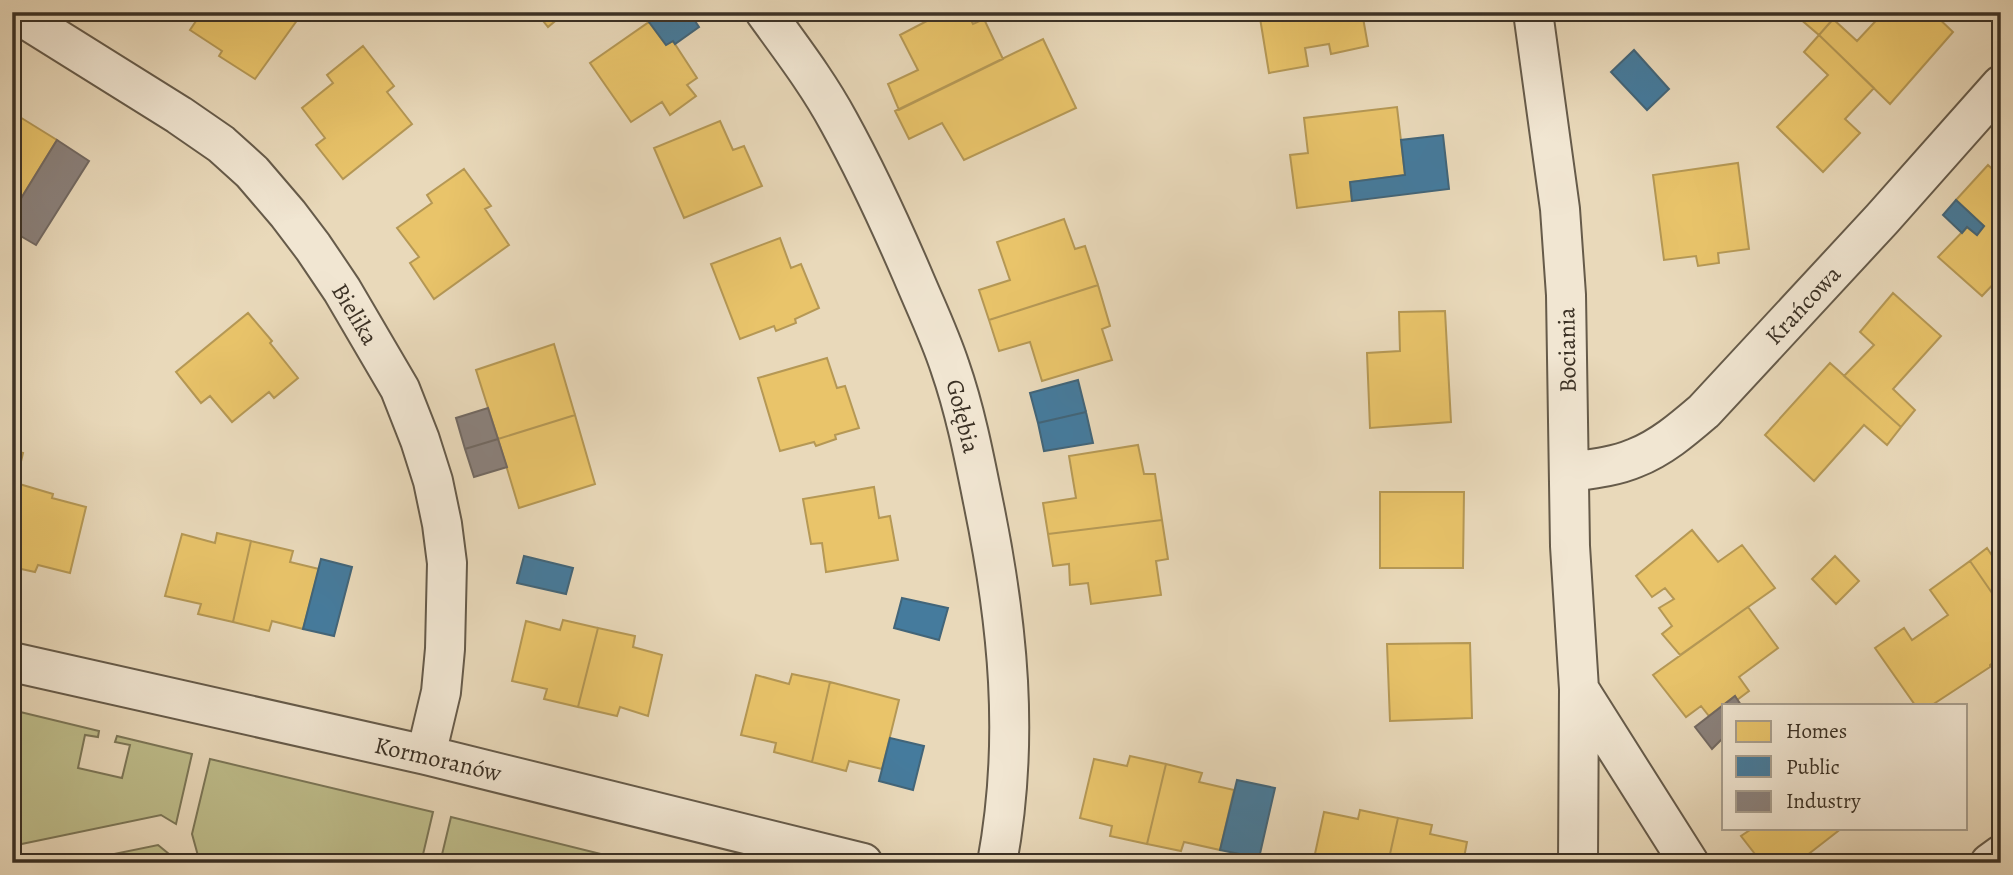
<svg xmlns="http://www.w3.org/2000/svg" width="2013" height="875" font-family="Alegreya,serif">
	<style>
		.green { fill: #bebd8b; stroke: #7c7758; stroke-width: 2 }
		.homes { fill: #e9c46a; stroke: #b59855; stroke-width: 2 }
		.public { fill: #457b9d; stroke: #426579; stroke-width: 2 }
		.industry { fill: #8a817c; stroke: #726962; stroke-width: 2 }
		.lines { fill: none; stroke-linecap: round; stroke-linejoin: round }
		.minor-casing { stroke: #665b4a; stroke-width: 42 }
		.minor { stroke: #f1e6d2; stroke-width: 38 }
		.labels { text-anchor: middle; stroke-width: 7; stroke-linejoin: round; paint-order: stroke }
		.street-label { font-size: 24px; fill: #3b3125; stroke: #f1e6d2 }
	</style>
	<rect width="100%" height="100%" fill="#e9d9ba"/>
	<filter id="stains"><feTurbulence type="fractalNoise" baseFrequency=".00286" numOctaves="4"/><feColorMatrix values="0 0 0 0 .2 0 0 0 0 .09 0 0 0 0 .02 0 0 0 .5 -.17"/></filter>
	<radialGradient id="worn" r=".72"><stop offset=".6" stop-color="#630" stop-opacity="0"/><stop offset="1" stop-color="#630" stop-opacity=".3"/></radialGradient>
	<path class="green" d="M12,710L99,731L98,737L85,735L78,768L122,778L130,745L115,742L117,736L192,754L176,824L161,815L12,846Z
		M210,759L433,812L421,863H335L315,860L311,863H200L192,834Z
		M451,817L609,856L608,863H440Z
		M158,845L180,863H70Z"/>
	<path class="homes" d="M202,12H303L255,79L219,56L222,51L190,30Z
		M536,12H566L548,27Z
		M944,12H967L973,24L984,19L1003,59L899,110L888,84L918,70L900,35Z
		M1259,12H1362L1368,46L1331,54L1329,44L1305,48L1308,66L1269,73Z
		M1792,12H1835L1837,15L1819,35Z
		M1884,12H1932L1953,32L1890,104L1819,35L1833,19L1857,41Z
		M649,22L666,45L673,41L697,78L687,85L696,96L670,115L662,102L631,122L590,63Z
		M1819,35L1874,88L1845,119L1860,133L1823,172L1777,127L1828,75L1804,52Z
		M1043,39L1076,108L964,160L942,123L909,139L895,111Z
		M363,46L394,86L387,92L412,124L343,179L316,145L325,138L302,108L333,83L327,75Z
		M1397,107L1405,175L1350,182L1352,201L1297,208L1290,155L1308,153L1304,118Z
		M15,114L57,140L12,213V118Z
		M720,121L733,150L744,146L762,186L684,218L654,148Z
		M1738,163L1749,249L1718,253L1719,263L1698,266L1696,256L1664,260L1653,175Z
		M1988,165L2001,177V276L1982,296L1938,257L1967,227L1977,235L1984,226L1956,200Z
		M464,169L491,206L485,209L509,245L434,299L410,263L419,257L397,228L432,203L427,195Z
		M1064,219L1075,249L1085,246L1098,285L989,320L979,290L1010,280L997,242Z
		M780,238L791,268L801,264L819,308L795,319L796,323L776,331L774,326L740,339L711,264Z
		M1098,285L1110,326L1102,329L1112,360L1042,381L1030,342L999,351L989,320Z
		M1893,293L1941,336L1893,389L1915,410L1901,427L1844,376L1874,345L1860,332Z
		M1445,311L1451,422L1370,428L1367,353L1400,351L1399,312Z
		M248,313L272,341L270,343L298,378L274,398L269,392L232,422L210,396L201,403L176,372Z
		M554,344L575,415L498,439L476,370Z
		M827,358L837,388L845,386L859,428L835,435L836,439L816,446L814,442L780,451L758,378Z
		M1830,363L1901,427L1887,445L1864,425L1814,481L1765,435Z
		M575,415L595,484L519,508L498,439Z
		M1138,445L1144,474H1155L1162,520L1048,534L1043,503L1076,498L1069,456Z
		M12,450L23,453L16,483L12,482Z
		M16,483L53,494L52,498L86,507L70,573L38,565L35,572L12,567V500Z
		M874,487L879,518L890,516L898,560L826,572L822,543L811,544L803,499Z
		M1380,492H1464L1463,568H1380Z
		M1162,520L1168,559L1156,561L1161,595L1091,604L1088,583L1070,585L1069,564L1053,566L1048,534Z
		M1692,530L1718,562L1742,545L1775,588L1680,655L1662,634L1672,626L1659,608L1674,599L1665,588L1652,597L1636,576Z
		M217,533L251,541L233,622L198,614L201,604L165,596L182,534L215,543Z
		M251,541L293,551L290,562L319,569L303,629L272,621L269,631L233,622Z
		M1987,548L2001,569V606L1970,561Z
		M1835,556L1859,581L1836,604L1812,579Z
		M1970,561L2001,606V657L1990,665V667L1932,705H1915L1875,648L1904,628L1912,640L1948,615L1930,590Z
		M1748,607L1778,648L1739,677L1749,691L1737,700L1735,696L1709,716L1701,706L1686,717L1653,675Z
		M563,620L598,628L578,707L544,699L547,689L512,681L526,621L560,630Z
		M598,628L635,636L633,647L662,655L648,716L620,707L617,716L578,707Z
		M1470,643L1472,718L1390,721L1387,644Z
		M792,674L830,682L812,762L774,752L776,743L741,735L756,675L789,684Z
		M830,682L899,700L882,769L849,761L846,771L812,762Z
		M1130,756L1166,764L1147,844L1110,836L1112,826L1080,818L1094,759L1127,766Z
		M1166,764L1202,773L1199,782L1234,790L1220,850L1184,842L1181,851L1147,844Z
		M1360,810L1398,818L1388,863H1313L1324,812L1358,819Z
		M1398,818L1432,825L1430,834L1467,842L1463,863H1388Z
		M1753,828H1842L1797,863H1762L1741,836Z"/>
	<path class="public" d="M663,12H689L699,27L675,44L673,41L666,45L649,22Z
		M1634,50L1669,89L1647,110L1611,72Z
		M1443,135L1449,189L1352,201L1350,182L1405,175L1401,140Z
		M1956,200L1984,226L1977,235L1967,227L1962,233L1943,215Z
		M1078,380L1086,412L1038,423L1030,393Z
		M1086,412L1093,443L1044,451L1038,423Z
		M524,556L573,568L566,594L517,583Z
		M321,559L352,567L334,636L303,629Z
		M902,598L948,608L939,640L894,628Z
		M890,738L924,746L913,790L879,781Z
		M1237,780L1275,788L1259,858L1220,850Z"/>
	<path class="industry" d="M57,140L89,161L36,245L12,231V213Z
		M488,408L498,439L465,449L456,418Z
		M498,439L507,467L474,477L465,449Z
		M1735,696L1741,705H1724V737L1712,749L1695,727Z"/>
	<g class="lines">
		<defs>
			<path id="minor" d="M14,12L179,115L221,144L252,172L288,214L313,247L342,290L400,389L420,440L433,481L442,524L447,563L445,649L441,692L426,755
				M765,12C791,48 818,83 839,122C866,171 890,223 912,274C925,305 940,336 950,367C965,410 974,456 983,501C1008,622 1020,740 997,863
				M1533,12L1560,209L1566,295L1570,546L1579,689L1578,863
				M1569,472C1591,469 1614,467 1635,458C1661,448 1683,429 1704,411L1882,219L2001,85
				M12,662L426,755L863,863
				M1579,689L1689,863
				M1990,863L2001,855"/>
		</defs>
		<use href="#minor" class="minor-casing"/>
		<use href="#minor" class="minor"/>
	</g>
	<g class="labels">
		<g class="street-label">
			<text transform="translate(1803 305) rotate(-47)" y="8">Krańcowa</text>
			<text transform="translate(355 314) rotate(59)" y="8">Bielika</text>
			<text transform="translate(1567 350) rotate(-91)" y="8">Bociania</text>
			<text transform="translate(963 416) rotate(76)" y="8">Gołębia</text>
			<text transform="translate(438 759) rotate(13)" y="8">Kormoranów</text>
		</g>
	</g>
	<rect width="2013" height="875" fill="none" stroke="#e9d9ba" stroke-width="42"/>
	<rect x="14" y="14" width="1985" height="847" fill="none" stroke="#3b3125" stroke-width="3.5"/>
	<rect x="21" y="21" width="1971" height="833" fill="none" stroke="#3b3125" stroke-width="2"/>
	<rect x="1722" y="704" width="245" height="126" fill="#f1e6d2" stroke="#a89e8d" stroke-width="2"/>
	<rect x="1736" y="721" width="35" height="21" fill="#e9c46a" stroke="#a89e8d" stroke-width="2"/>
	<text x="1786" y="738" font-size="21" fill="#3b3125">Homes</text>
	<rect x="1736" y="756" width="35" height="21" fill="#457b9d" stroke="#a89e8d" stroke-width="2"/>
	<text x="1786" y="774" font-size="21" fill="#3b3125">Public</text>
	<rect x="1736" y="791" width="35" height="21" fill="#8a817c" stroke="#a89e8d" stroke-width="2"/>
	<text x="1786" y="808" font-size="21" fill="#3b3125">Industry</text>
	<rect width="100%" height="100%" filter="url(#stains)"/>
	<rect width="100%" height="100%" fill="url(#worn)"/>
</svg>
